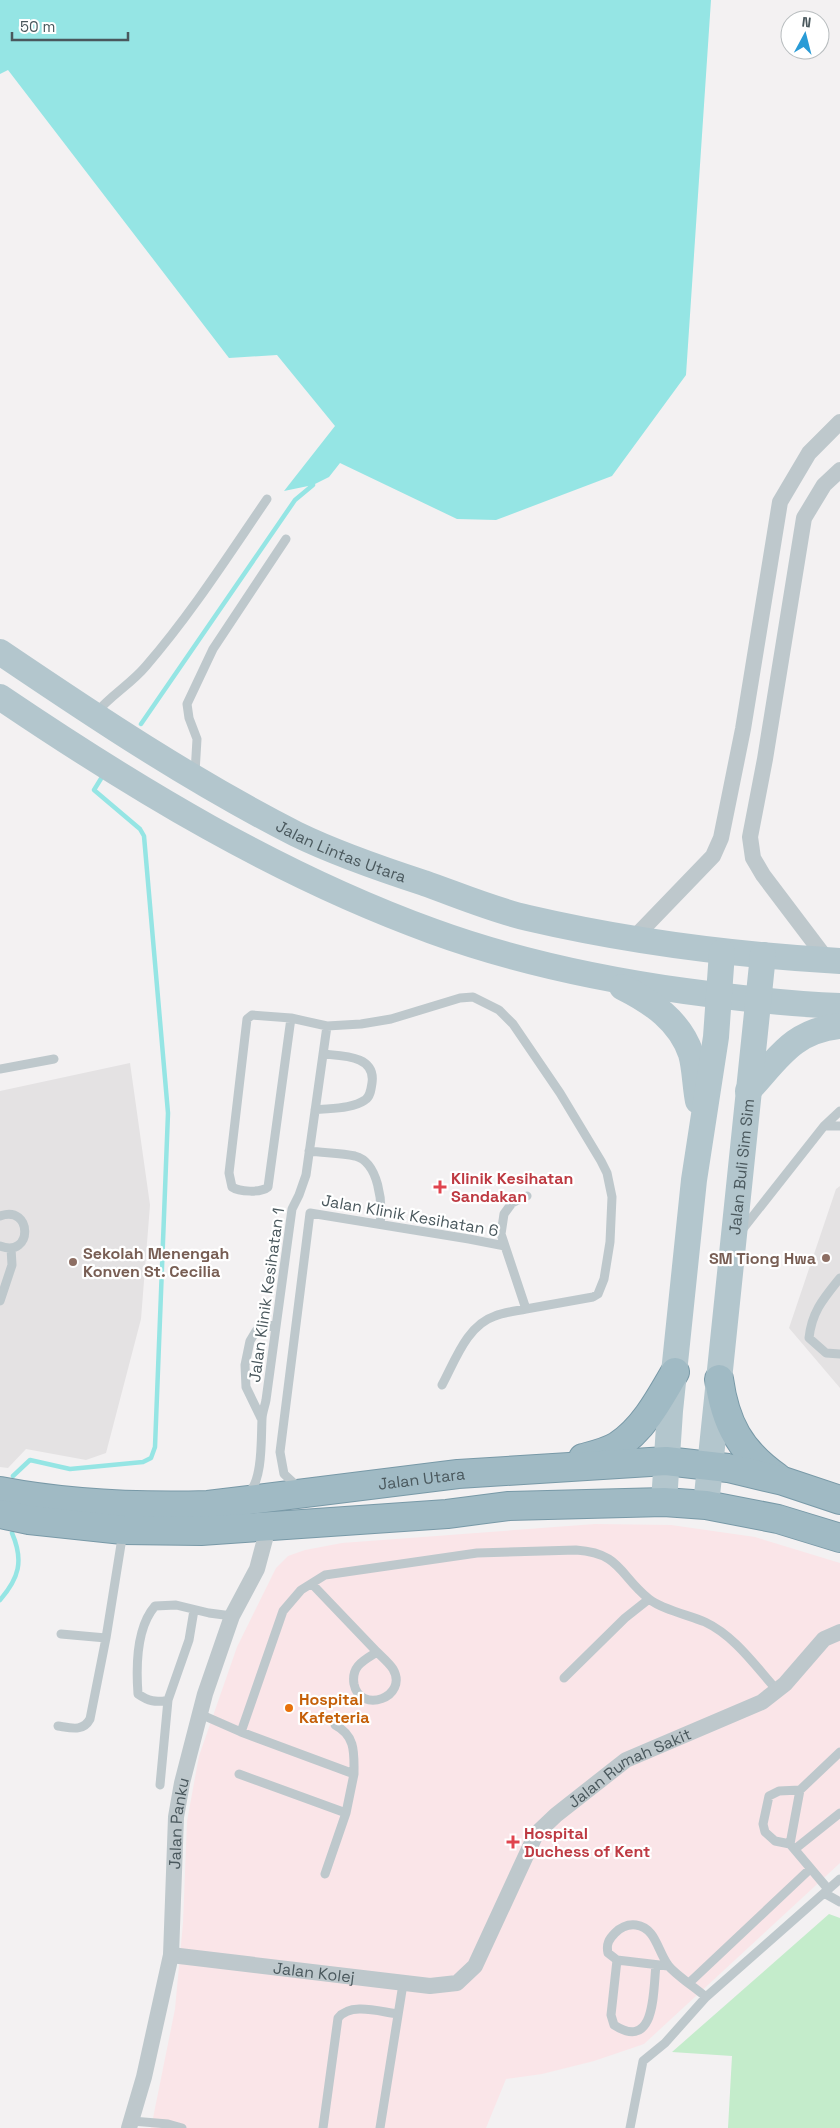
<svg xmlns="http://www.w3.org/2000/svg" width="840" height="2128" font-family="'Space Grotesk',sans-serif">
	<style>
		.education { fill: #e4e2e3 }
		.medical { fill: #fae5e8 }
		.green { fill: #c4eccb }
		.water { fill: #95e5e4 }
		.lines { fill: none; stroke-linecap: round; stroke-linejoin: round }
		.stream { stroke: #95e5e4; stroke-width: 4.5 }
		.trunk-casing { stroke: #7899a7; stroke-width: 30 }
		.service { stroke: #bec8cc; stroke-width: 9 }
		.minor { stroke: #bec8cc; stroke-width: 16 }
		.primary { stroke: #b3c6cd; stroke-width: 26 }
		.trunk { stroke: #a0bac4; stroke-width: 28 }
		.health-dot { fill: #e0444e; stroke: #fff; stroke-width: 2 }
		.education-dot { fill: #8d6e63; stroke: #fff; stroke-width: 2 }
		.food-dot { fill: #e8710a; stroke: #fff; stroke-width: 2 }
		.labels { text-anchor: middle; stroke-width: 4.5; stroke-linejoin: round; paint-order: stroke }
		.street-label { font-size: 16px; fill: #4a585d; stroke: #fff }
		.health-label { font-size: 16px; font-weight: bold; fill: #be3a42; stroke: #fff; text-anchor: start }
		.education-label { font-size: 16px; font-weight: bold; fill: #785e54; stroke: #fff; text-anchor: start }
		.food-label { font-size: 16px; font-weight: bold; fill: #c56008; stroke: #fff; text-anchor: start }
	</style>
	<rect width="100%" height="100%" fill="#f3f1f2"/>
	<path class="education" d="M130,1063L150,1205L141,1319L106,1453L86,1460L26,1449L8,1468L0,1467V1091Z
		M840,1186V1388L789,1328L836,1189Z"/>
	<path class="medical" d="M595,1524L671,1525L755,1537L840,1563V1863L644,2044L594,2061L542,2074L506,2079L486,2128H151L175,2009L183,1923L187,1821L199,1756L237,1647L276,1568L288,1556L305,1550L342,1543Z"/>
	<path class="green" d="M829,1914L840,1918V2128H728L732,2056L672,2052Z"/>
	<path class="water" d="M0,0H711L686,375L612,476L496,520L457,519L340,463L329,477L313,485L284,491L335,426L277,355L229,358L8,70L0,74Z"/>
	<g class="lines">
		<path class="stream" d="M141,724L295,500L313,485
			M13,1476L30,1460L70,1469L143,1462L151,1458L155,1447L168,1113L144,836L140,829L94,790L102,777
			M0,1600C19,1578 24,1561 12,1533"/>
		<defs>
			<g id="trunk">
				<path d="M719,1379C725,1423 740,1451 777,1477"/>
				<path d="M583,1458C594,1455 607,1452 617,1446C643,1430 660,1398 675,1372"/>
				<path id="s5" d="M0,1491C68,1504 139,1507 208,1505L458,1474L666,1461L728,1468L783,1481L840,1500"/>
				<path d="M0,1514L29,1520L123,1530L201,1531L447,1514L509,1506L664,1502L706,1505L778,1519L840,1538"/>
			</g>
		</defs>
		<use href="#trunk" class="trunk-casing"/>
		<path class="service" d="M96,713C111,695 131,684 146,666C191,614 228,556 267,499
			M195,773L197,739L189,718L187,704L213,649L286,539
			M291,1018L268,1187C261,1193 239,1192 232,1187L229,1173L247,1019L252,1015L291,1018L327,1026L361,1024L391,1019L460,998L473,997L499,1010L513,1024L560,1093L601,1161L607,1173L612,1197L610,1242L604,1279L598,1294L593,1297L526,1309L501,1234L504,1214L512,1203L527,1196
			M0,1069L54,1059
			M315,1110C330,1108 352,1109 365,1100C370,1097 371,1090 372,1083C376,1055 342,1056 323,1054
			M824,1126H840
			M309,1151C324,1153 341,1153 355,1156C379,1162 383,1204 380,1224
			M0,1216C33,1204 33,1259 0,1246
			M742,1230L824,1126L840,1111
			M840,1278C824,1298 812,1311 809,1338L826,1353L840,1354
			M0,1301L12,1265L11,1248
			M442,1385C455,1361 467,1325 495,1316C505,1312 516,1311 526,1309
			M261,1418L246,1387L245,1365L250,1341L256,1331L276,1324
			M298,1487L284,1474L280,1452L310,1213L469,1239L505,1246
			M248,1493C263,1482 261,1437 262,1419C262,1413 265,1406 266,1400L292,1209L299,1195L306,1175L327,1026
			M312,1584L377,1652
			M194,1610L189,1640L168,1700C156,1703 148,1701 138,1694C136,1667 136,1628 155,1606L176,1605L209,1613L232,1616
			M61,1634L106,1638L123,1532
			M377,1652C382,1657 389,1663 393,1669C409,1697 360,1715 354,1684C353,1678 354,1671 358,1666C363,1660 371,1656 377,1652Z
			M564,1678L625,1618L649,1599
			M200,1714L241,1732L354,1774L346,1813L239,1774
			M335,1725C356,1736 354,1753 354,1774
			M58,1726C71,1728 83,1732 90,1719L106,1638
			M241,1732L283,1611L301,1590L325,1575L477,1553L576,1550C621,1553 619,1575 649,1599C663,1610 689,1615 705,1622C735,1636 756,1667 777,1690
			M160,1785L168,1700
			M800,1790L779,1791L769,1796L763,1824L765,1832L775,1841L790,1844L828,1889
			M790,1844L800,1790L840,1752
			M795,1849L840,1813
			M325,1874L346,1813
			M824,1893L840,1902
			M617,1960L611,2015L614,2025C656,2052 653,1991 656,1965
			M668,1966L617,1960L608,1953C606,1944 609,1939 615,1933C621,1927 628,1924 636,1925C656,1928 657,1950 668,1965C673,1973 697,1989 706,1997L840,1879
			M689,1983L810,1869
			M132,2121L168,2124L182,2128
			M323,2128L338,2018C351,2002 380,2012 398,2014
			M380,2128L403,1984
			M630,2128L643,2061L665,2043L706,1997"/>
		<g class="minor">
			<path d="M633,939L713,856L721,838L743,729L780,502L809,453L840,422"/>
			<path d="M828,961L763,875L753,858L750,837L765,759L804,518L824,485L840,470"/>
			<path id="s1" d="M171,1955L430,1986L457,1983L475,1966L536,1834L556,1815L626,1760L762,1702L785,1684L824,1639L840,1632"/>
			<path id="s2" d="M129,2128L144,2077L171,1955L176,1817L182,1783L205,1694L232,1616L257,1569L268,1528"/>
		</g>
		<g class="primary">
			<path id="s3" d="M0,652C96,717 192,781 296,834C337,854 381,869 424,883C458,895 493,910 528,918C631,942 735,955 840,961"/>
			<path d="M0,697C136,789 278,875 432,931C514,961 599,979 685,991C737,998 788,1004 840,1006"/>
			<path d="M622,987C652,1002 680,1021 691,1054C695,1068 695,1086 698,1101"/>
			<path d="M748,1091C778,1059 792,1031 840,1026"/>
			<path d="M664,1502L670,1411L694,1180L716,1037L722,952"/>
			<path id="s4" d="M706,1505L763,955"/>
		</g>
		<use href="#trunk" class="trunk"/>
	</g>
	<g class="health-dot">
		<path d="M437.5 1179.5h5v5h5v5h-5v5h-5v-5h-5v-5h5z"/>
		<path d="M510.5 1834.5h5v5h5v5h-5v5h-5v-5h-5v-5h5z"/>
	</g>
	<g class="education-dot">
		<circle cx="826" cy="1258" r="5"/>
		<circle cx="73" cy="1262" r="5"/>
	</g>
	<circle class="food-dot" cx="289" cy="1708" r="5"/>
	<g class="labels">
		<g class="street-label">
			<text dy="6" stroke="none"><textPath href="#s3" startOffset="396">Jalan Lintas Utara</textPath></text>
			<text dy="6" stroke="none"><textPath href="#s4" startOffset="340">Jalan Buli Sim Sim</textPath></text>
			<text transform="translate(410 1215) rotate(10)" y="6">Jalan Klinik Kesihatan 6</text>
			<text transform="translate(266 1295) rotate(-82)" y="6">Jalan Klinik Kesihatan 1</text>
			<text dy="6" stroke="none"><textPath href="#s5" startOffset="424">Jalan Utara</textPath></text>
			<text dy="6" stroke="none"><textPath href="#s1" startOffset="574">Jalan Rumah Sakit</textPath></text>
			<text dy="6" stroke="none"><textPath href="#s2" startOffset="310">Jalan Panku</textPath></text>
			<text dy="6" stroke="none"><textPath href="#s1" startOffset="144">Jalan Kolej</textPath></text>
		</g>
		<g class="health-label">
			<text x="451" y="1184">Klinik Kesihatan<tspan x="451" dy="18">Sandakan</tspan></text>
			<text x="524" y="1839">Hospital<tspan x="524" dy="18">Duchess of Kent</tspan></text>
		</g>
		<g class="education-label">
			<text x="83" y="1259">Sekolah Menengah<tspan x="83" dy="18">Konven St. Cecilia</tspan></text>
			<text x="816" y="1264" text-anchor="end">SM Tiong Hwa</text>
		</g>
		<g class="food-label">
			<text x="299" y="1705">Hospital<tspan x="299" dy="18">Kafeteria</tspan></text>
		</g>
	</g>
	<g transform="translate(805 35) rotate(7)"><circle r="24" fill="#ffffff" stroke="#b7bcbe"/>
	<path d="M0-4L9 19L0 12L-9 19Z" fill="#299bd6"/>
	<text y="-8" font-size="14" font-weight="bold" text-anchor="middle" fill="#4a585d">N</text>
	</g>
	<path d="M12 32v8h116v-8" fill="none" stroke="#4a585d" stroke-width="2.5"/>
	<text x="20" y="32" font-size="15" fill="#4a585d" stroke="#ffffff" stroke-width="4" paint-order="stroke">50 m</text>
</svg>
